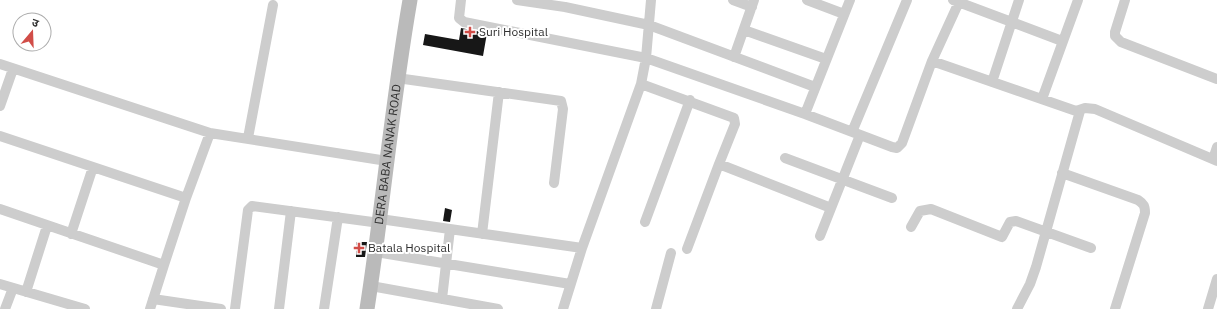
<svg xmlns="http://www.w3.org/2000/svg" width="1217" height="309" font-family="'IBM Plex Sans','Noto Sans Devanagari',sans-serif">
	<style>
		.building { fill: #171717 }
		.lines { fill: none; stroke-linecap: round; stroke-linejoin: round }
		.minor { stroke: #cdcdcd; stroke-width: 10 }
		.secondary { stroke: #bababa; stroke-width: 15 }
		.poi-dot { fill: #d14d48; stroke: #fff; stroke-width: 1.5 }
		.labels { text-anchor: middle; stroke-width: 4; stroke-linejoin: round; paint-order: stroke }
		.poi-label { font-size: 12px; fill: #303030; stroke: #fff; text-anchor: start }
		.street-label { font-size: 12px; fill: #303030; stroke: #fff }
	</style>
	<rect width="100%" height="100%" fill="#fff"/>
	<path class="building" d="M461,28L487,33L483,56L423,45L425,34L459,40Z
		M445,208L452,210L450,222L443,221Z
		M356,242H367L365,257H356Z"/>
	<g class="lines">
		<path class="minor" d="M461,0L459,18L464,22L646,58L805,114L892,147L897,148L902,143L932,61L959,2
			M517,0L565,7L649,25L815,87
			M733,0L752,7
			M807,0L844,14
			M953,0L1062,41
			M1125,0L1115,32V36L1121,42L1217,79
			M744,30L826,59
			M734,57L754,0
			M932,61L1076,111L1085,108L1095,109L1217,161
			M0,64L210,133L387,161
			M397,78L561,101L563,109L554,183
			M992,82L1019,0
			M641,84L734,118L735,124L719,164L831,208
			M1042,99L1078,0
			M0,106L13,69
			M805,114L850,0
			M852,132L907,0
			M0,136L186,198L210,133
			M248,138L273,5
			M785,158L892,198
			M1213,159L1217,147
			M1062,173L1138,200C1144,204 1145,206 1145,213L1115,309
			M0,209L164,265L150,309
			M380,219L582,248
			M645,222L690,100
			M911,227L920,211L931,209L1002,237L1010,222L1016,221L1091,248
			M71,234L93,167
			M482,234L499,92
			M820,236L860,135
			M687,249L719,164
			M376,252L570,284
			M164,265L186,198
			M0,284L85,309
			M371,286L498,309
			M26,292L47,226
			M153,299L221,309
			M442,299L450,229
			M5,309L13,288
			M235,309L248,210L252,206L380,223
			M279,309L291,211
			M324,309L338,217
			M563,309L582,248L641,84L646,58L651,0
			M656,309L671,253
			M1017,309L1030,284L1036,267L1080,111
			M1208,309L1217,279"/>
		<path class="secondary" id="s1" d="M367,309C383,206 392,103 410,0"/>
	</g>
	<g class="poi-dot">
		<path d="M468 26h4v4h4v4h-4v4h-4v-4h-4v-4h4z"/>
		<path d="M357 242h4v4h4v4h-4v4h-4v-4h-4v-4h4z"/>
	</g>
	<g class="labels">
		<g class="poi-label">
			<text x="479" y="36">Suri Hospital</text>
			<text x="368" y="252">Batala Hospital</text>
		</g>
		<g class="street-label">
			<text dy="4" stroke="none"><textPath href="#s1" startOffset="156">DERA BABA NANAK ROAD</textPath></text>
		</g>
	</g>
	<g transform="translate(32 32) rotate(19)"><circle r="19" fill="#ffffff" stroke="#acacac"/>
	<path d="M0-3L7 15L0 10L-7 15Z" fill="#d14d48"/>
	<text y="-6" font-size="11" font-weight="bold" text-anchor="middle" fill="#303030">उ</text>
	</g>
</svg>
